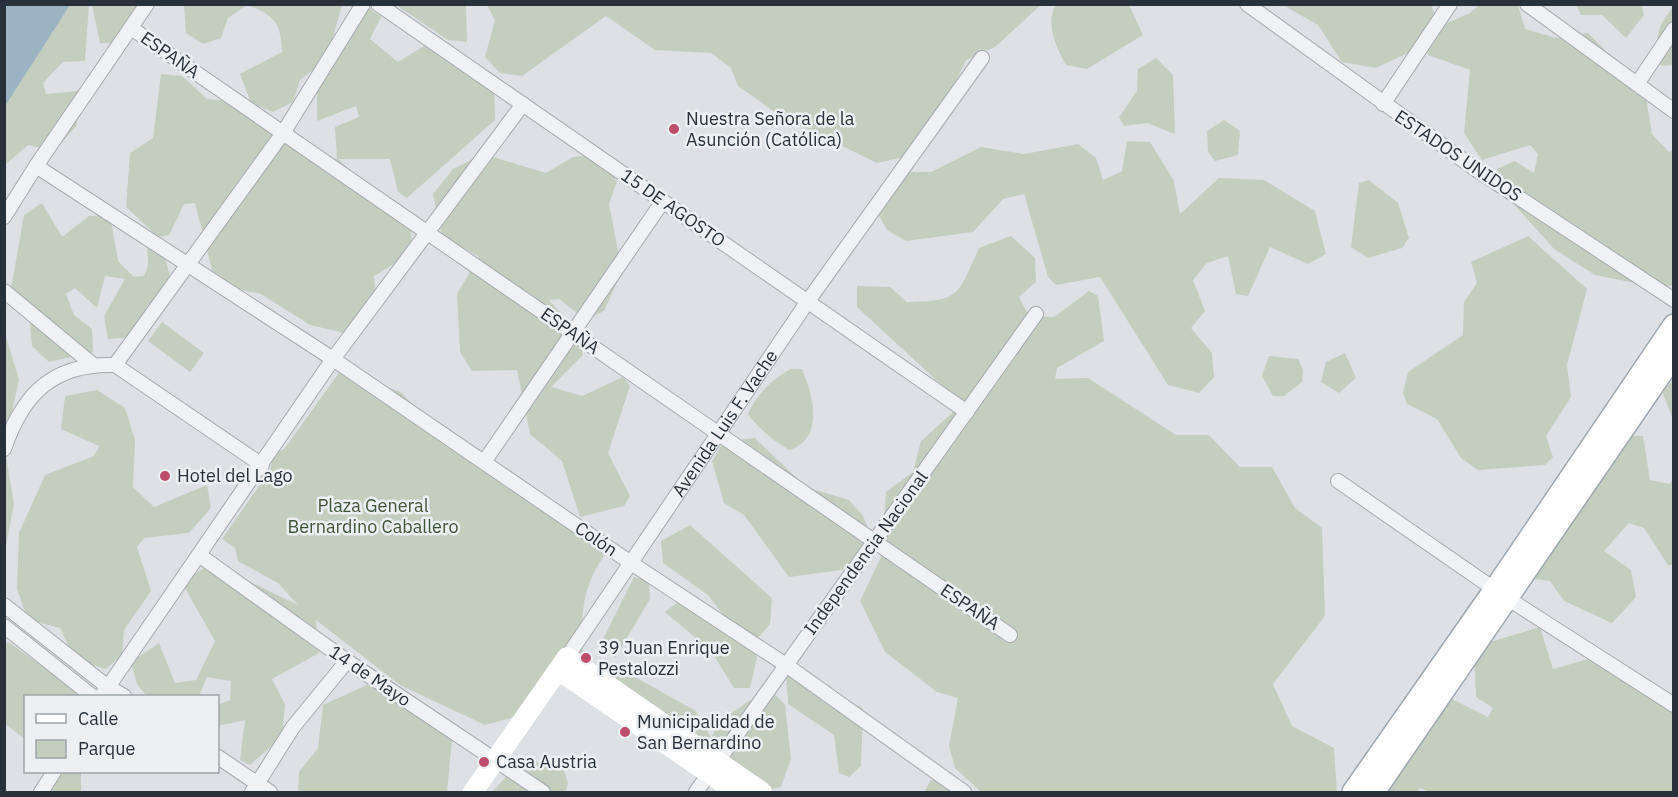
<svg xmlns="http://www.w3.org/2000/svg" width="1678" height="797" font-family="'IBM Plex Sans',sans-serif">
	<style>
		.green { fill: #c4cebf }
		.water { fill: #9bb3c2 }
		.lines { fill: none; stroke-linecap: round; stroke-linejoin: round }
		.street-casing { stroke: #a3a9ae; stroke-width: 16 }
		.primary-casing { stroke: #9da7af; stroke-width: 24 }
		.street { stroke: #eff1f4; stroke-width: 14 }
		.secondary { stroke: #fff; stroke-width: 20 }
		.primary { stroke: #fff; stroke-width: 21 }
		.poi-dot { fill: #bf4d6c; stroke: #ecf0f3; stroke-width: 2 }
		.labels { text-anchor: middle; stroke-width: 5; stroke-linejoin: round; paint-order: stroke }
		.street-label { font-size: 18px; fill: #28313a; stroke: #ecf0f3 }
		.poi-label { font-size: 18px; fill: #28313a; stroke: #ecf0f3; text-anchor: start }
		.park-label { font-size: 18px; fill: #405437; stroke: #ecf0f3 }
	</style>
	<rect width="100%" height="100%" fill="#dde1e5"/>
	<path class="green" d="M1056,4L1129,5L1143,35L1087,69L1066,65C1056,48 1045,23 1056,4Z
		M70,5H89L85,61L63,62L43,83L46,94L78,91L77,125L54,151L28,145L5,165L4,106Z
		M92,5L93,4L140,5L115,43H100Z
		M184,5H342L327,59L300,80L293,102L273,112L253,104L316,157L337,159L335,127L359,117L356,106L317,121V92L369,8L381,17L370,39L398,62L424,46L494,86L495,120L407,198L398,192L390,159H338L411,230L412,253L374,276L377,310L353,335L310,325L261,294L216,285L195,203L184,204L169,235L158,237L172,281L147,306L137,337L108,339L104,316L125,279L105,276L97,308L75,288L66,294L74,315L92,329L93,352L49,362L32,346L29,313L11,289L24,215L42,203L62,237L89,216L110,215L118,261L134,277L144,276L148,266L147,236H157L126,207L130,153L153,138L161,74L182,76L207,99L251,103L240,74L282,52C281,22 274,15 247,5L228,18L221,38L203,44L186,33Z
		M396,5H466L467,42L448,40Z
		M487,5H1041L995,47L966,60L927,142L900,158L877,163L782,117L738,86L731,68L711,53L655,50L606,16L522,76L500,73L485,57L495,20Z
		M1283,5H1431L1436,16L1408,53L1376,68L1342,62L1318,25Z
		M1479,5H1518L1525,29L1556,38L1588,33L1645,91L1652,134L1669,152L1673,150V285L1660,288L1595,275L1554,249L1502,191L1497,169L1515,161L1534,173L1538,154L1530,145L1482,160L1464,133L1470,70L1428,55L1425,45L1438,27L1470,13Z
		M1576,5H1642L1644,15L1626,38L1602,15H1581Z
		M1673,7V65L1661,66C1652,44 1658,24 1673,7Z
		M1156,58L1173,75L1175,134L1147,123L1124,126L1119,117L1137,91L1138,69Z
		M1224,120L1240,131L1238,155L1215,161L1208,152L1207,131Z
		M1127,141L1150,142L1174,181L1180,214L1219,178L1264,180L1315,211L1326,254L1308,264L1270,247L1248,296L1236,294L1228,256L1207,263L1193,280L1205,311L1191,328L1212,353L1214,377L1199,393L1168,385L1100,277L1056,285L1048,277L1024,194L1003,199L973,232L906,241L887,230L877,212L897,172H931L981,147L1024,154L1078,144L1096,158L1103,180L1122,171Z
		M483,154L546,173L573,157L594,155L617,181L609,204L622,271L604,311L586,320L559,299L549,300L578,333L583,355L551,387L582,396L623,377L630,386L608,453L630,496L624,506L580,517L562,461L530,434L517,370L472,371L460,352L457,294L479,257L442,235L433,194L453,169Z
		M1369,180L1398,203L1409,238L1402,248L1368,258L1351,247L1359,183Z
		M1011,236L1035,258L1036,282L1019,297L1029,316L1054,317L1089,291L1098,296L1104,341L1057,368L1055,379L1088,378L1176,435H1209L1240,467H1272L1295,508L1322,528L1325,616L1273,684L1292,726L1334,748L1337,792H981L955,768L949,746L958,698L937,692L885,652L860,601L882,555L886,492L913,472L921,441L962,404L857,307V286L890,287L907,302C961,301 957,296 979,248Z
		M1528,236L1587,289L1567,365L1571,397L1546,436L1553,457L1545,465L1478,470L1461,458L1437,419L1407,404L1403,393L1408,372L1463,335L1464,302L1477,283L1471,262Z
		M162,322L204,353L190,372L148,341Z
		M5,333L19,380L5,443Z
		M1345,353L1356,378L1339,393L1321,382L1326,362Z
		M1269,356L1298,359L1303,370L1302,382L1284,396H1273L1262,376Z
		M343,367L364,382L399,391L457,447L606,553C581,588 581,615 583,656L518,716L485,725L400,685L316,620L319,653L272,679L285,704L282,737L250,765L240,760L245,720L218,726V705L230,700L231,681L207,677L199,696H147L137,684L131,662L159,643L175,683L196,680L215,641L182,583L211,563L298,605L278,583L238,561L235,548L222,539L270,470L274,454L285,448Z
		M791,369H802C813,396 825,437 790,450C777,444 755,425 748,414C756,395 773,378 791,369Z
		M1673,381V420L1662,391Z
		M97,390L125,408L135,440L133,487L154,507L207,485L211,508L189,533L144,538L137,547L151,591L124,630L122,655L106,669L75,660L60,628L28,620L17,589L19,533L45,475L94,456L99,446L61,429L65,396Z
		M1615,436H1643L1650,480L1670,484L1673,479V565H1668L1644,528L1629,523L1604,551L1631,570L1636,597L1612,623L1564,601L1550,581L1528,578Z
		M755,438L806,487L849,500L863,516L874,542L842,570L789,577L744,515L724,503L712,461L724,441Z
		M4,444L14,504L5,551H4Z
		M690,525L772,598L770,624L755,641H750L757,657L750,688H734L711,651L665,612L686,596L731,625L708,595L663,563L661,541Z
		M634,577L649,581L650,599L615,658L602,641Z
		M1540,627L1553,669L1592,658L1673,713V792H1430L1420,788L1417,792H1388L1395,746L1452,699L1488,717L1493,708L1476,697L1474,654L1480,645Z
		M8,642L81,694L79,696H26L25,739L5,724L4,647Z
		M617,667L696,711L711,738L719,721L769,688L785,705L791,759L781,787L760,792L731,784L711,739L700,758L604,677Z
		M802,668L826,693L863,708L861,766L849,777L839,773L834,735L788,704L786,669Z
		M371,683L424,703L452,740L447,792H298L299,772L318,748L323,705Z
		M561,761L568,783L566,792H492L517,765Z
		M51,772H81V792H35Z
		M952,779L966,792H924L931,780Z"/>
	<path class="water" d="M5,4L70,5L5,106L4,5Z"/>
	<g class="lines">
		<defs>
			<g id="street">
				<path d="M378,4L967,412"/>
				<path d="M1247,4L1474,168L1674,300"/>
				<path d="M1527,4L1674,111"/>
				<path d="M131,28L1010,635"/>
				<path d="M1637,84L1674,29"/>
				<path d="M1383,104L1450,4"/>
				<path d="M36,166L333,359L523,104"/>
				<path d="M4,217L36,166L147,4"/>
				<path d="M4,291L92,364"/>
				<path d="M115,365L283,133L363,4"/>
				<path d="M4,449C23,393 54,363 115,365L262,465"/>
				<path d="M484,462L663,201"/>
				<path d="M1338,481L1507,598L1674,705"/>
				<path d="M199,555L347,661L543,792"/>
				<path d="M4,605L108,687L101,696"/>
				<path d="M4,626L92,696"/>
				<path id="s1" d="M567,657L808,301L982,58"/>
				<path d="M124,696L108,687L333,359L631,563L786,665L964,792"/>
				<path d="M218,757L270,792"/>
				<path d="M41,792L54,772"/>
				<path d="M252,792L293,727L347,661"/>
				<path d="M696,792L1036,314"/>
			</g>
			<path id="primary" d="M1353,792L1495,589L1674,325
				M1374,792L1674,355"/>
		</defs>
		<use href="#street" class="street-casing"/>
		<use href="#primary" class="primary-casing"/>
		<use href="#street" class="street"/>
		<path class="secondary" d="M558,670L736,792
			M473,792L567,657L762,792"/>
		<use href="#primary" class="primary"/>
	</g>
	<g class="poi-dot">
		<circle cx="674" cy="129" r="6"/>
		<circle cx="165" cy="476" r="6"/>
		<circle cx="586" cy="658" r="6"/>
		<circle cx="625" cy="732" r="6"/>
		<circle cx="484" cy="762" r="6"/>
	</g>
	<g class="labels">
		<g class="street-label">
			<text transform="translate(170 55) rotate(35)" y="6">ESPAÑA</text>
			<text transform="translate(1458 156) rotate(34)" y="6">ESTADOS UNIDOS</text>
			<text transform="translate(673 208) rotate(35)" y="6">15 DE AGOSTO</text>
			<text transform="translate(570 331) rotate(35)" y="6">ESPAÑA</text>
			<text dy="6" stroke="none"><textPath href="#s1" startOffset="282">Avenida Luis F. Vache</textPath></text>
			<text transform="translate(596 539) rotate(34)" y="6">Colón</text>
			<text transform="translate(866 553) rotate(-54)" y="6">Independencia Nacional</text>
			<text transform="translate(970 607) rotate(34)" y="6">ESPAÑA</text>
			<text transform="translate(370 676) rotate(34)" y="6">14 de Mayo</text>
		</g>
		<g class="poi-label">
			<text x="686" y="125">Nuestra Señora de la<tspan x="686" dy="21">Asunción (Católica)</tspan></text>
			<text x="177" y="482">Hotel del Lago</text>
			<text x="598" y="654">39 Juan Enrique<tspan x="598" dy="21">Pestalozzi</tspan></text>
			<text x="637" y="728">Municipalidad de<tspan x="637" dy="21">San Bernardino</tspan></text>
			<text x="496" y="768">Casa Austria</text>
		</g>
		<g class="park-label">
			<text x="373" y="512">Plaza General<tspan x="373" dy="21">Bernardino Caballero</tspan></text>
		</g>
	</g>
	<rect width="1678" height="797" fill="none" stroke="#28313a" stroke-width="12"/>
	<rect x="24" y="695" width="195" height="78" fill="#ecf0f3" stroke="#9ea4a9" stroke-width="1.5"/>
	<rect x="36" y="714" width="30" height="9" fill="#ffffff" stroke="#9ea4a9" stroke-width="1.5"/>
	<text x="78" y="725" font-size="18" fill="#28313a">Calle</text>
	<rect x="36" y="740" width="30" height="18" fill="#c4cebf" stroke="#9ea4a9" stroke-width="1.5"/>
	<text x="78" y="755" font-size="18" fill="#28313a">Parque</text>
</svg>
